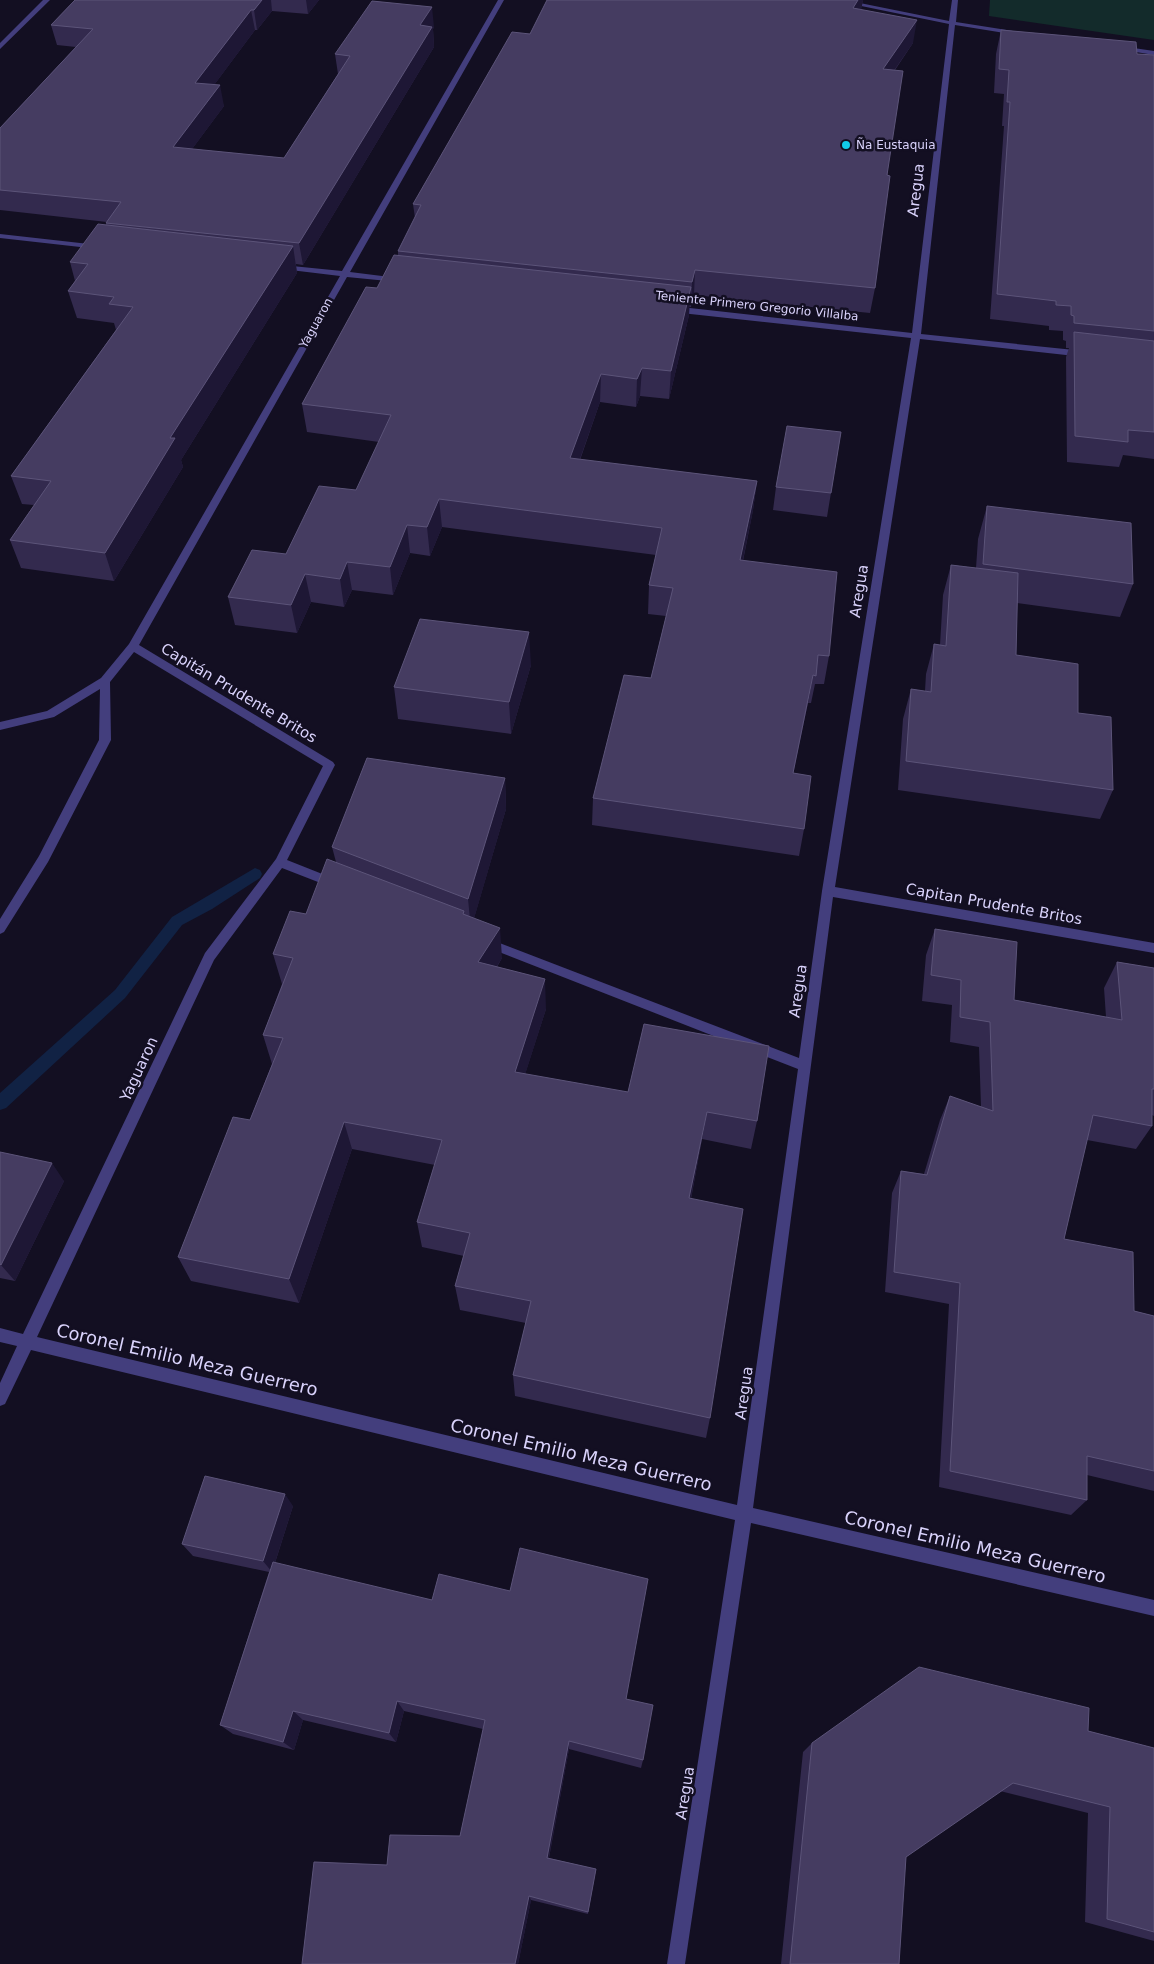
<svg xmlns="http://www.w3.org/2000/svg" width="1154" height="1964" font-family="'DejaVu Sans',sans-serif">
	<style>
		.green { fill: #132b2b }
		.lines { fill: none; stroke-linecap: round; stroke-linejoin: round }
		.stream { fill: #124; fill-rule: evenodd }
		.minor { fill: #433e7d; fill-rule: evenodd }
		.wall { fill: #332a4e }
		.shaded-wall { fill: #1e1735 }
		.building { fill: #453c61; stroke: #5c5479 }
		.poi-dot { fill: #11caea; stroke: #130f22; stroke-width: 2 }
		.labels { text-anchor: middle; stroke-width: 5; stroke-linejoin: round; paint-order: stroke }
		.far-poi-label { font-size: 12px; fill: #dad3fc; stroke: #130f22; text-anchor: start }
		.far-street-label { font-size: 12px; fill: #dad3fc; stroke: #130f22 }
		.street-label { font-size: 15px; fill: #dad3fc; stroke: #130f22 }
		.near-street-label { font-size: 18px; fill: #dad3fc; stroke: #130f22 }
	</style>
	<rect width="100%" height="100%" fill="#130f22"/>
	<path class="green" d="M990,0H1154V40L989,16Z"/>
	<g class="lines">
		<path class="stream" d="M255,868L260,870L262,874L260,878L212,909L182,925L125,998L6,1108L0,1110V1093L115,990L172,917Z"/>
		<path class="minor" d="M43,0H50L0,49V43Z
			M498,0H504L350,272L398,278L402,280L398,282L347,277L139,645L333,762L335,765L287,860L340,881L342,884L340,887L336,889L282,868L214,960L37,1337L737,1505L798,1069L481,945L479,942L481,939H489L799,1058L822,891L911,338L672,312L668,309L672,306L912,333L949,24L832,0H845L949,21L952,0H958L956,22L1019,32L1020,33L1017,35L955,25L921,334L1084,351L1088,354L1084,357L920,339L835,887L1154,943V953L833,897L753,1508L1154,1600V1616L751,1523L685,1964H667L735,1520L31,1350L5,1404L0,1406V1383L17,1346L0,1342V1328L23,1334L205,953L276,859L323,766L134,652L110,682L111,740L48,862L4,932L0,934V919L39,856L99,740L100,689L54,717L0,730V722L47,711L101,678L129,644L340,276L282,269L278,267L282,265L342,271Z
			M1120,46L1154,51V55L1118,49L1117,48Z
			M0,234L98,245L102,247L98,249L0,238Z"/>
	</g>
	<path class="wall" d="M75,0H319L308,14L272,11L257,30H255L214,85L224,106L192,149L284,158L338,74L335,54L434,27L433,29L434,47L303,265L296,264L297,273L181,460L183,467L114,581L21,568L10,540L34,505L22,504L11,476L116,330L114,323L77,318L68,291L75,281L70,262L106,225V223L107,222L0,210V128L76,47L57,45L51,25Z
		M547,0H863L861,9L913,43L895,70L887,175L875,288L870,313L694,295L691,307H689V315L669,399L640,396L636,407L600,402L580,460L757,481L753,510L743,561L829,656L824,684H815L811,703H808L793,773L804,829L799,856L592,825L593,798L651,678L666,616L648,614L649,585L656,555L442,527L430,556L410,553L393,595L352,590L344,607L311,602L297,633L235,625L228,597L286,554L356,490L379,442L307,432L302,404L398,256V251L415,218L413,204L530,34Z
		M1001,30L1137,54L1154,55V459L1123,455L1119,467L1067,462L1066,357L1069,348H1066V341L1063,340V331L1049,330V326L990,319L1004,126H1002L1004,94L994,93L996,54Z
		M841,432L827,517L773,510L776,487Z
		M987,506L1133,584L1120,617L1017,603L1016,655L1078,713L1113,790L1100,819L898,790L903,719L911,689L925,691L926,674L934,644L940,645L943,595L951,565L976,568L978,539Z
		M531,665L511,734L398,719L394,687Z
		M505,778L506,809L474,918L502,958L497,967L546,1009L525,1074L757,1121L751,1149L702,1139L691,1199L710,1418L706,1438L515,1396L513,1375L526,1323L460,1310L455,1286L464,1256L422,1247L417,1222L435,1165L352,1149L299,1303L191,1281L178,1257L250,1120L272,1064L263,1035L282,984L273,954L306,914L336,862L332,847Z
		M935,929L1014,1000L1106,1017L1104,988L1117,962L1154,968V1116L1152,1115V1126L1136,1149L1087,1140L1064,1239L1134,1311L1154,1316V1491L1087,1475V1500L1071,1515L939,1487L949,1304L885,1292L892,1193L901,1171L924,1174L940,1120L950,1096L981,1107L979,1047L950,1042L952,1005L922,1001L926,955Z
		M0,1152L64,1181L15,1281L0,1278Z
		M293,1506L275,1563L626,1699L643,1760L641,1768L569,1749L549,1858L596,1869L588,1914L531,1900L518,1964H302L387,1865L460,1836L483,1729L404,1711L396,1742L303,1720L294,1750L233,1734L220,1725L269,1572L193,1556L182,1544Z
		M1088,1731L1154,1748V1941L1085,1922L1088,1813L1000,1791L906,1857L899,1964H781L803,1752L812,1743Z"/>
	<path class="shaded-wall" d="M262,0H271L272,11L257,30L254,10Z
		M306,0H319L308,14Z
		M858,0H863L860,16L853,8Z
		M432,7L434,27L433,29L434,47L303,265L299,243L420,25Z
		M251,10L255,30L200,104L195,83Z
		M917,20L913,43L879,92L883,69Z
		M220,85L224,106L178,168L173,147Z
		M293,246L297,273L181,460L183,467L114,581L105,553L170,438Z
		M695,270L694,295L691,307L692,282Z
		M691,287L689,315L669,399L671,371Z
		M642,368L640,396L636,407L637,379Z
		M601,374L600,402L570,487V458Z
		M757,481L753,510L737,589L740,560Z
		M439,499L442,527L430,556L427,527Z
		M407,525L410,553L393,595L390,567Z
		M347,562L352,590L344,607L340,579Z
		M305,574L311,602L297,633L291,605Z
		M529,632L531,665L511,734L509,702Z
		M813,675L808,703L788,800L793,773Z
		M505,778L506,809L471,929L468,899Z
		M500,928L502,958L481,992L478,962Z
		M545,979L546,1009L517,1100L515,1072Z
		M707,1112L702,1139L686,1224L689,1198Z
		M344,1122L352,1149L299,1303L289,1279Z
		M52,1163L64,1181L15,1281L1,1265Z
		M285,1494L293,1506L272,1572L263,1561Z
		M397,1701L404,1711L396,1742L389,1733Z
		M293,1711L303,1720L294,1750L283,1742Z
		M569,1741V1749L548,1862L547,1858Z
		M529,1896L531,1900L518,1964H515Z"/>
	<path class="building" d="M75,0H262L254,10H251L195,83L220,85L173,147L284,158L350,56L335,54L372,1L432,7L420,25L432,27L299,243L106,223L121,202L0,190V128L93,29L51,25Z
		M547,0H858L853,8L917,20L883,69L903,71L887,175L890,176L875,288L695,270L692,282L398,251L421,205L413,204L512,32L530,34Z
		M1001,30L1136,42L1137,54L1154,55V331L1074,323V316L1071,315V306L1056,305V301L997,294L1010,102H1007L1009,70L999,69Z
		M98,224L293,246L170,438H175L105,553L10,540L51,481L11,476L133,307L109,304L114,297L68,291L88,264L70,262Z
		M394,255L691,287L671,371L642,368L637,379L601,374L570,458L757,481L740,560L837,572L829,656L818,655L816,676L813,675L793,773L811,776L804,829L593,798L624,675L651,678L673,588L649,585L662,528L439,499L427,527L407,525L390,567L347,562L340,579L305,574L291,605L228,597L252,550L286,554L319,486L356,490L391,415L302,404L366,287L377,288Z
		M1074,332L1154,341V432L1128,430V442L1075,436Z
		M787,426L841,432L831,493L776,487Z
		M987,506L1131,523L1133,584L983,564Z
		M951,565L1018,573L1016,655L1078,664V713L1111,717L1113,790L906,761L911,689L931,692L934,644L946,646Z
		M420,619L529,632L509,702L394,687Z
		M367,758L505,778L468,899L332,847Z
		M327,859L464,911L463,914L500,928L478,962L545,979L515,1072L628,1092L644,1024L769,1046L757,1121L707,1112L689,1198L743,1209L710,1418L513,1375L531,1301L455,1286L470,1233L417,1222L442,1140L344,1122L289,1279L178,1257L233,1117L250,1120L283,1038L263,1035L293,958L273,954L290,911L306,914Z
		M935,929L1017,942L1014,1000L1122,1020L1117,962L1154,968V1089H1152V1126L1093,1115L1064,1239L1133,1252L1134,1311L1154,1316V1471L1087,1456V1500L950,1471L960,1283L894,1272L901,1171L927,1175L950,1096L993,1111L990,1022L960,1017L961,980L931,975Z
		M0,1152L52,1163L1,1265L0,1264Z
		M205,1476L285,1494L263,1561L182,1544Z
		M520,1548L648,1579L626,1699L653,1705L643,1760L569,1741L547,1858L596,1869L588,1912L529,1896L515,1964H302L314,1862L387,1865L390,1835L460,1836L485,1720L397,1701L389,1733L293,1711L283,1742L220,1725L273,1562L432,1600L439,1574L510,1591Z
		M919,1667L1089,1708L1088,1731L1154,1748V1932L1107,1919L1110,1807L1013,1783L906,1857L899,1964H790L812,1743Z"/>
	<circle class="poi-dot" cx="846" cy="145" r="5"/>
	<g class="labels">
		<g class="far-poi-label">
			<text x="856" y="149">Ña Eustaquia</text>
		</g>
		<g class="far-street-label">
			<text transform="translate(757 306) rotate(6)" y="4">Teniente Primero Gregorio Villalba</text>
			<text transform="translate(316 323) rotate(-61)" y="4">Yaguaron</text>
		</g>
		<g class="street-label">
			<text transform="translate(916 190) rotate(-83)" y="5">Aregua</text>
			<text transform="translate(859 591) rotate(-81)" y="5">Aregua</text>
			<text transform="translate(239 693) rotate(31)" y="5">Capitán Prudente Britos</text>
			<text transform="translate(994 904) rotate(10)" y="5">Capitan Prudente Britos</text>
			<text transform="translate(798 991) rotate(-82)" y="5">Aregua</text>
			<text transform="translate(139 1069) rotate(-65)" y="5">Yaguaron</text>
			<text transform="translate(744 1393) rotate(-82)" y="5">Aregua</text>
			<text transform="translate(685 1793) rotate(-81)" y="5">Aregua</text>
		</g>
		<g class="near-street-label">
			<text transform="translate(187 1360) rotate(13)" y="6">Coronel Emilio Meza Guerrero</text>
			<text transform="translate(581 1455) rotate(13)" y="6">Coronel Emilio Meza Guerrero</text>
			<text transform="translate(975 1547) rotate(13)" y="6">Coronel Emilio Meza Guerrero</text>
		</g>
	</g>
</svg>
